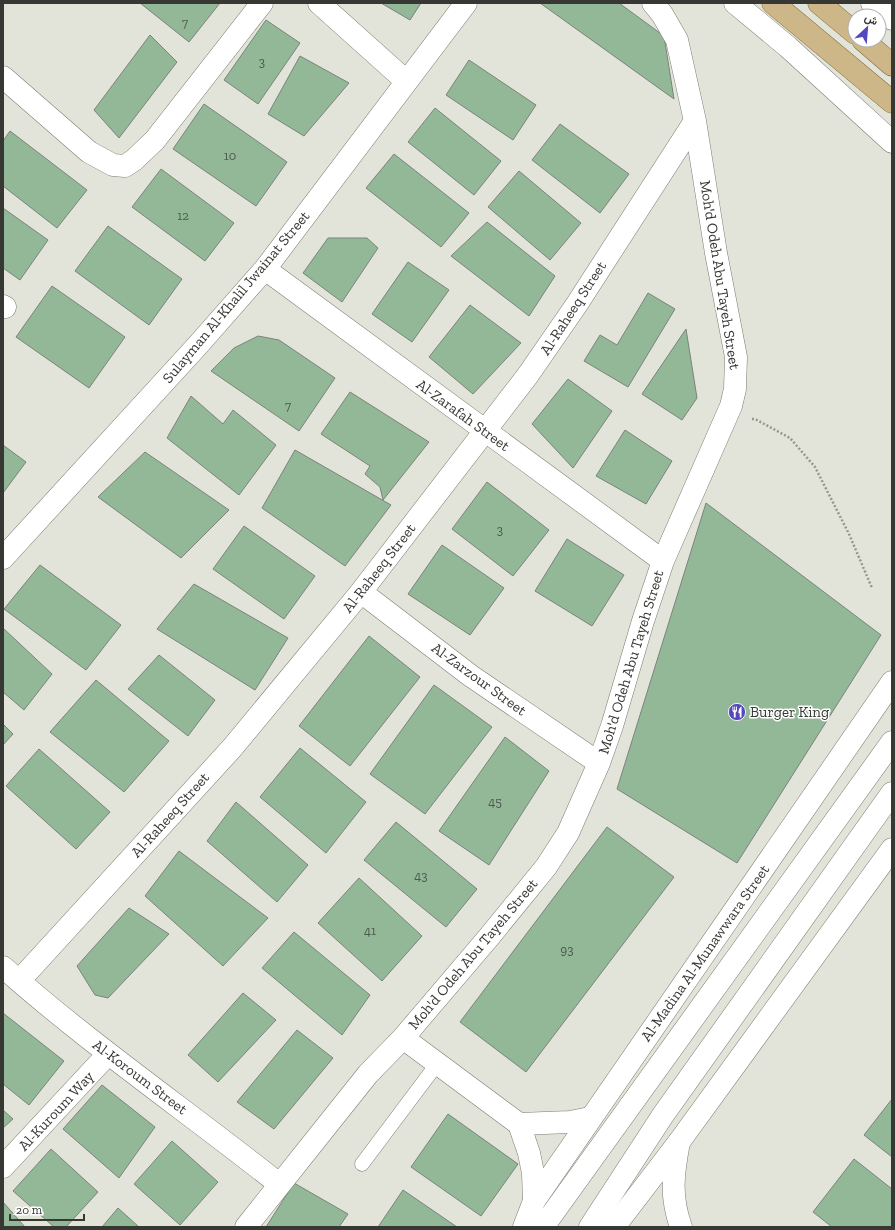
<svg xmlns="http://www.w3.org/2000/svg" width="895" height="1230" font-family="'Zilla Slab',Vazirmatn,serif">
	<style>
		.building { fill: #93b898; stroke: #7b837c }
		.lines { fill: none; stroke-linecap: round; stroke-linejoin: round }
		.service-casing { stroke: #7b7c72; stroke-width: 15 }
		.minor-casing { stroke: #7b7c72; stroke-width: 23 }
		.tertiary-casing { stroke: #7b7c72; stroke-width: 23 }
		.secondary-casing { stroke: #7b7c72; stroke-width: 23 }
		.primary-casing { stroke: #836a37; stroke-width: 23 }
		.path { stroke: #95978f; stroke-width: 2.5; stroke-dasharray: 2 2; stroke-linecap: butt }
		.service { stroke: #fff; stroke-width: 14 }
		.minor { stroke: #fff; stroke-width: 22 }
		.tertiary { stroke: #fff; stroke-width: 22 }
		.secondary { stroke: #fff; stroke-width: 22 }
		.primary { stroke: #cdb688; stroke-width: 22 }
		.labels { text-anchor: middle; stroke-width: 3; stroke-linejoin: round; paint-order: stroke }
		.number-label { font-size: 13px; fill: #4e584d }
		.street-label { font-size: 15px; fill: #373834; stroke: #fff }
		.poi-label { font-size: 15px; fill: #373834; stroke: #fff; text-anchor: start }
	</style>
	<rect width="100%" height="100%" fill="#e2e4d9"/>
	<path class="building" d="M140,3H220L189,42Z
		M381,3H421L410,20Z
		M540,3H619L664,36L674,99Z
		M266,20L300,43L258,104L224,80Z
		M150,35L177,62L119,138L94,110Z
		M300,56L349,83L304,136L268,114Z
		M469,60L536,105L513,140L446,95Z
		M204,104L287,162L256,206L173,149Z
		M435,108L501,161L474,195L408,142Z
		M560,124L629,174L600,213L532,160Z
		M10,131L87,190L57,228L3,186V141Z
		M394,154L469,213L441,247L366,188Z
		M161,169L234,223L205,261L132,207Z
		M519,171L581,223L550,260L488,207Z
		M3,208L48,240L20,280L3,268Z
		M487,222L555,276L529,316L451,256Z
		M108,226L182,279L149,325L75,271Z
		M328,238H367L378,248L342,302L303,273Z
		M408,262L449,290L412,342L372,314Z
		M52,286L125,337L89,388L16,337Z
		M648,293L675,309L628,387L584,361L600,335L617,345Z
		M470,305L521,343L473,394L429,357Z
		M686,329L697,398L682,420L642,394Z
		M258,336L279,340L335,378L299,431L211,371L234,348Z
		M568,379L612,411L573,468L532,424Z
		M350,392L429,442L383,500L380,487L365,474L370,466L321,434Z
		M191,396L223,424L233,410L276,445L239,495L167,438Z
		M625,430L672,461L646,504L596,476Z
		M3,445L26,462L3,493Z
		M295,450L391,505L345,566L262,508Z
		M145,452L229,510L181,558L98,497Z
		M487,482L549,530L513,576L452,529Z
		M706,503L881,635L737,863L617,789Z
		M244,526L315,576L284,619L213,569Z
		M567,539L624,575L592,626L535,591Z
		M442,545L504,588L470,635L408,594Z
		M40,565L121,625L86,670L4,609Z
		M194,584L288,638L255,690L157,629Z
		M3,628L52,674L24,710L3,692Z
		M369,636L420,677L350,766L299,726Z
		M159,655L215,700L188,736L128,689Z
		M96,680L169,741L124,792L50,732Z
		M434,685L492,727L425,814L370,774Z
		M3,724L13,734L3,745Z
		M505,737L549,771L489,865L439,831Z
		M300,748L366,802L326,853L260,797Z
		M39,749L110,812L76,849L6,786Z
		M236,802L308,865L277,902L207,841Z
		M396,822L477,889L446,927L364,860Z
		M607,827L674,877L526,1072L460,1022Z
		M179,851L268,918L223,966L145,896Z
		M359,878L422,936L382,981L318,923Z
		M129,908L169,934L108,998L95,995L77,966Z
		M294,932L370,995L342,1035L262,968Z
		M243,993L276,1020L218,1082L188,1055Z
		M3,1013L64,1061L29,1105L3,1084Z
		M297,1030L333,1058L274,1129L237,1102Z
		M102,1085L155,1127L119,1178L63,1129Z
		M892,1099V1157L864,1135Z
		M3,1110L13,1119L3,1128Z
		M448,1114L518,1164L481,1216L411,1167Z
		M172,1141L218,1182L180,1225L134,1184Z
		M51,1149L98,1192L66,1227H54L13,1191Z
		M854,1159L892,1189V1227H832L813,1212Z
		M294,1183L348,1214L339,1227H266Z
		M403,1190L457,1227H378Z
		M3,1202L25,1227H3Z
		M118,1208L139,1227H102Z"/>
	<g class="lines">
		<defs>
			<path id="service" d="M362,1164L437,1064"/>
			<path id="minor" d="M319,3L406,81
				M3,77L89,152L113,165L125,166L134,160L155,140L262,3
				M265,269L663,561
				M3,306L5,307
				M3,558L198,345L265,269L466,3
				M361,592L471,676L599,763
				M3,967C91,1045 187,1111 279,1184
				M19,981L232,748L361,592L528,375L577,304L695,121
				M403,1038L519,1124L529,1153L533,1173L534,1201
				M519,1124L570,1122L590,1118
				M679,1142C673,1174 670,1196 681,1227
				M3,1167L108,1054
				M246,1227L368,1074L403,1038L489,937L546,867L568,833L599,763L612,726L643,621L663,561L731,406L735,389L736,357L716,253L695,121L677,40L662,14L653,3"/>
			<path id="tertiary" d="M735,3L788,47L892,142
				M872,3L892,19
				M524,1227L534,1201L892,682
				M614,1227L679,1142L892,849"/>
			<path id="secondary" d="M543,1227L892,742
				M590,1227L663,1115L892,793"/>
			<path id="primary" d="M773,3L892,102
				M819,3L855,33
				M863,40L892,65"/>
		</defs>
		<use href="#service" class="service-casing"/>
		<use href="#minor" class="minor-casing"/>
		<use href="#tertiary" class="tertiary-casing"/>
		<use href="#secondary" class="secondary-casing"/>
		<use href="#primary" class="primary-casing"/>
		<path class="path" d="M752,419H755L790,438L815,467L849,534L872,588"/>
		<use href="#service" class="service"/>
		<use href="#minor" class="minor"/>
		<use href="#tertiary" class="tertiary"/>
		<use href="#secondary" class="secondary"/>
		<use href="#primary" class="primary"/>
	</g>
	<defs>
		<symbol id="restaurant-disc" viewBox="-11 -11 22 22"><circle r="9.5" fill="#5548bf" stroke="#fff"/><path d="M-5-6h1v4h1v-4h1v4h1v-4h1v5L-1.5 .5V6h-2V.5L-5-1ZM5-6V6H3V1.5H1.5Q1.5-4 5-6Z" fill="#fff"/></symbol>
	</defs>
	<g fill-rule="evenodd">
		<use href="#restaurant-disc" x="727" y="702" width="20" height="20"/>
	</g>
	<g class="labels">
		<g class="number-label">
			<text x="185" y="27">7</text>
			<text x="262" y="66">3</text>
			<text x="230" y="160">10</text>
			<text x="183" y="220">12</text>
			<text x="288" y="410">7</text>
			<text x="500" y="534">3</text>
			<text x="495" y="806">45</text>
			<text x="421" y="880">43</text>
			<text x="370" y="935">41</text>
			<text x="567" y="954">93</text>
		</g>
		<g class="street-label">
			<text transform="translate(720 275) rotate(81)" y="5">Moh'd Odeh Abu Tayeh Street</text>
			<text transform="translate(236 297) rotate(-50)" y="5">Sulayman Al-Khalil Jwainat Street</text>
			<text transform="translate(573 308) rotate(-57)" y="5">Al-Raheeq Street</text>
			<text transform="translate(463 415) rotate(36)" y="5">Al-Zarafah Street</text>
			<text transform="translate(379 568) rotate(-52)" y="5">Al-Raheeq Street</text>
			<text transform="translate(631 662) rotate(-73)" y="5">Moh'd Odeh Abu Tayeh Street</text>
			<text transform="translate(479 679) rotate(36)" y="5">Al-Zarzour Street</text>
			<text transform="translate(170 815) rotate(-48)" y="5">Al-Raheeq Street</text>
			<text transform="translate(705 953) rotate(-55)" y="5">Al-Madina Al-Munawwara Street</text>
			<text transform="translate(473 954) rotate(-50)" y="5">Moh'd Odeh Abu Tayeh Street</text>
			<text transform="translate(140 1077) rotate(37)" y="5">Al-Koroum Street</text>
			<text transform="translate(56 1111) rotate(-47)" y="5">Al-Kuroum Way</text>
		</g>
		<g class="poi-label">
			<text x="750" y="717">Burger King</text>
		</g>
	</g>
	<rect width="895" height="1230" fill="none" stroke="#373834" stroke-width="8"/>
	<g transform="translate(867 28) rotate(26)"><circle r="19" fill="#ffffff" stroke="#afafae"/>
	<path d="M0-3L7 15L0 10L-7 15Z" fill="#5548bf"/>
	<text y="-6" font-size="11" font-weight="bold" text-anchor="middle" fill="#373834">ش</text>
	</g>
	<path d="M10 1214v6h74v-6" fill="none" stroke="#373834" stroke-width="2"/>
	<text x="16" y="1214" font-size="12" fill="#373834" stroke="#ffffff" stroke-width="3" paint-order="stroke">20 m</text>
</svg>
